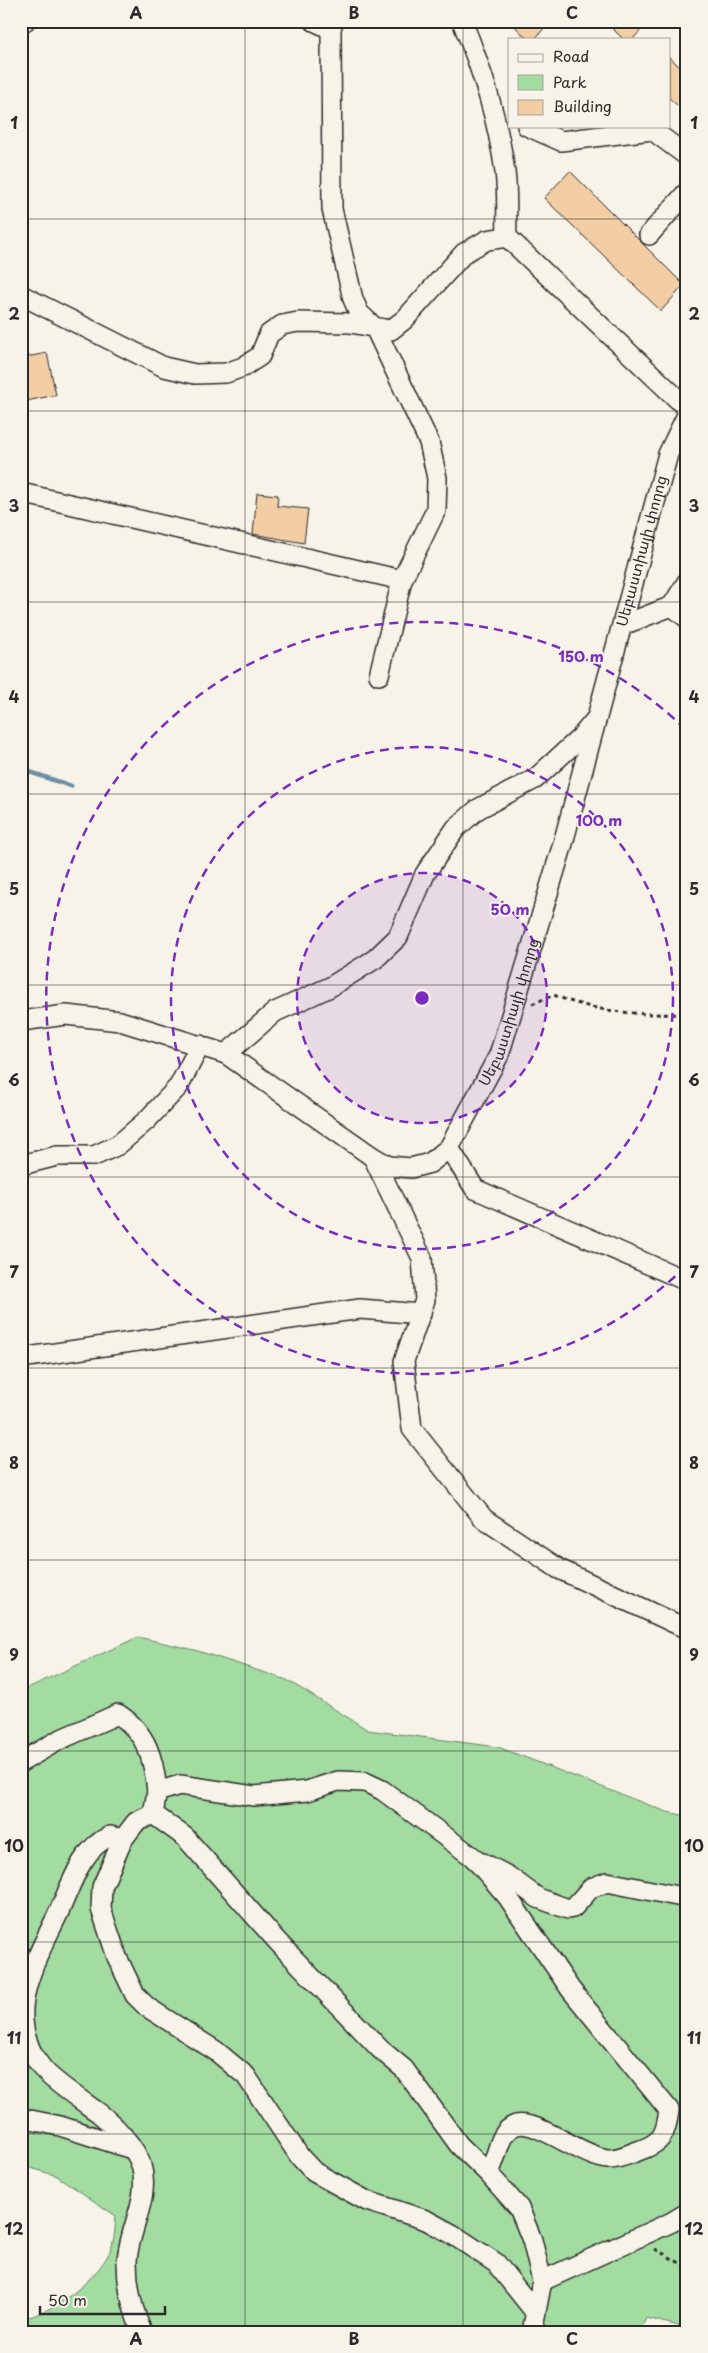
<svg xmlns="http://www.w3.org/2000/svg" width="708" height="2353" font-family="'Playpen Sans','Noto Sans Armenian',sans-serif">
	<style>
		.green { fill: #a2dca1; stroke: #668466 }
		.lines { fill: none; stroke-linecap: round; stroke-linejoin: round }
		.stream { stroke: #6c8fa6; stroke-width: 5 }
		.building { fill: #f3cda3; stroke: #2b2b2b }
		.minor-casing { stroke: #2b2b2b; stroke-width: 22 }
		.path { stroke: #2b2b2b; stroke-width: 3; stroke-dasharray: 4 4; stroke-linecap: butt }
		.minor { stroke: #f7f3e8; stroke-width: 19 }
		.grid { fill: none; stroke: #2b2b2b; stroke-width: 1; stroke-opacity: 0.55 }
		.ring { fill: none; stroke: #7b2cbf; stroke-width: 2.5; stroke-dasharray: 9 6 }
		.labels { text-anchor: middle; stroke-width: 4; stroke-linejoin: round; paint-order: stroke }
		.street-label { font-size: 15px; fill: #2b2b2b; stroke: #f7f3e8 }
		.centre { fill: #7b2cbf; stroke: #f7f3e8; stroke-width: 2.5 }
		.ring-label { font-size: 15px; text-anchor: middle; font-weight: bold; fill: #7b2cbf; stroke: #f7f3e8; stroke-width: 4; stroke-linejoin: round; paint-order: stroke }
		.neatline { fill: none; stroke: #2b2b2b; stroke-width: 2 }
		.grid-label { font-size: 16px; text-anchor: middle; font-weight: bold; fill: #2b2b2b }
	</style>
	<rect width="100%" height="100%" fill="#f7f3e8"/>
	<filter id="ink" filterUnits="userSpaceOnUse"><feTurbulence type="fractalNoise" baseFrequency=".02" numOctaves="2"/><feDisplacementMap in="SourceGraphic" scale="10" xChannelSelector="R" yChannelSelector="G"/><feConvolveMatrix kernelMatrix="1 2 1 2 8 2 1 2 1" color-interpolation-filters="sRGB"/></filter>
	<g filter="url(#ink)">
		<path class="green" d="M138,1637L195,1650L287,1680L368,1730L498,1747L667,1812L687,1816V2328L646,2318L640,2332H21V2319C52,2314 102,2277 112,2246C115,2237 115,2225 116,2216L57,2176L21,2165V1691Z"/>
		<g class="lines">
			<path class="stream" d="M21,769L71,786"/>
		</g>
		<path class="building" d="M510,21H550L535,39H527Z
			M605,21H649L633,39H623Z
			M669,57L687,73V97L678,106L669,98Z
			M570,171L684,285L661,311L544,198Z
			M47,353L56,395L26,401L21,376V358Z
			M257,493L278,495L277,506L308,509L304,543L253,534Z"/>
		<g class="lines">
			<defs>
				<g id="minor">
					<path d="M314,21L331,29"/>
					<path d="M333,21L331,29L332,209L353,299L359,313L375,328L429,442L437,478L436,510L402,580L379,675"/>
					<path d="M462,21C482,69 498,121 505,172C508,193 506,216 507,237L687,408"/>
					<path d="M21,24L25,21"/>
					<path d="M527,126L561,141L652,130L687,156"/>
					<path d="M649,235L687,192"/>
					<path d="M21,295L164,367L195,374L226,373L243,367L260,356L269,334L282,325L298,322L350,323L391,330L405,319L464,253L487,240L507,237"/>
					<path d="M21,493L402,580"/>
					<path d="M672,606L687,618"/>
					<path d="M623,625L672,606L687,582"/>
					<path id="s1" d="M21,1021L66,1015L120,1021L226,1054L373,1157L389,1166L411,1168L430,1163L449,1148L499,1055L562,847L668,454L687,415"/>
					<path d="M226,1054L275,1012L330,987L375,959L398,937L425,874L456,828L478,809L535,779L580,738L595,720"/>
					<path d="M449,1148L475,1189L687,1281"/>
					<path d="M373,1157L422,1258L425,1300L404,1361L412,1429L484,1519L559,1569L687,1629"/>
					<path d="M21,1165L57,1156H94L118,1145L147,1120L179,1086L200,1045"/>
					<path d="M21,1358L360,1309L421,1314"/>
					<path d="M21,1762L59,1740L118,1714C147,1733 154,1759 157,1792"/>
					<path d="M153,1814L157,1792L180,1785L254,1796L307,1791L338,1781L365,1782L382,1790L473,1857L507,1896L571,1990L669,2110C666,2135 662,2143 638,2151C629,2154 617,2160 608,2159C582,2157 537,2119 516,2125C496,2132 499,2159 488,2173"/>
					<path d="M153,1814L136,1822L123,1839L102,1887L101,1909L117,1957L135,1995L147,2007L216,2051L246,2076L300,2157L314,2172L367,2201L426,2220L452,2234L496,2263L535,2312"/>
					<path d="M153,1814L185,1837L277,1941L380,2049L404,2069L459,2145L488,2173L519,2208L532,2240L542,2281L532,2332"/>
					<path d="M123,1839L110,1836C80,1849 70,1889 57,1916C33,1965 2,2018 42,2068C52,2081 84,2102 99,2113C114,2125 135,2146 141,2165C151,2198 128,2230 127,2262C127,2287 132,2309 142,2332"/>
					<path d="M483,1863L508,1876L538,1898L568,1909L573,1908L591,1888L607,1882L687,1898"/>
					<path d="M21,2118L60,2126L132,2149"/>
					<path d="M542,2281L672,2222L687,2213"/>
				</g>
			</defs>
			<use href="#minor" class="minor-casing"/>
			<path class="path" d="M532,1004L554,995C595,1013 642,1015 687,1014
				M655,2249L687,2267"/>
			<use href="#minor" class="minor"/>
		</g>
	</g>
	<path class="grid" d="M245,21V2332M463,21V2332M21,219H687M21,411H687M21,602H687M21,794H687M21,985H687M21,1177H687M21,1368H687M21,1560H687M21,1751H687M21,1942H687M21,2134H687"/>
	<circle cx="422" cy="998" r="125" fill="#7b2cbf" fill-opacity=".12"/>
	<g class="ring">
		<circle cx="422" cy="998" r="125"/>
		<circle cx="422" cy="998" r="251"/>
		<path d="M686 1266A376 376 0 1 1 686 730"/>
	</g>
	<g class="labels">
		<g class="street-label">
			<text dy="5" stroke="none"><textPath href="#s1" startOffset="1104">Սեբաստիայի փողոց</textPath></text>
			<text dy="5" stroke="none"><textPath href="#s1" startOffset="624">Սեբաստիայի փողոց</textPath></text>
		</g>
	</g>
	<circle cx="422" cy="998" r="8" class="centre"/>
	<g class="ring-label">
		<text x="581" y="662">150 m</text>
		<text x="599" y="826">100 m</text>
		<text x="510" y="915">50 m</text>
	</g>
	<rect width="708" height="2353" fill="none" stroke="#f7f3e8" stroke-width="55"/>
	<rect x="508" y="38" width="162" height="90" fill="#f7f3e8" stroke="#a5a39c"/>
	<rect x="518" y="54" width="25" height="8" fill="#f7f3e8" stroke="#a5a39c"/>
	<text x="553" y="62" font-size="15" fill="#2b2b2b">Road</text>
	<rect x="518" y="75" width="25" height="15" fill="#a2dca1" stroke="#a5a39c"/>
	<text x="553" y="88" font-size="15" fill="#2b2b2b">Park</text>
	<rect x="518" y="100" width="25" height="15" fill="#f3cda3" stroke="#a5a39c"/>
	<text x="553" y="112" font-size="15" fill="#2b2b2b">Building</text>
	<path d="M40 2306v8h125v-8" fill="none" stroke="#2b2b2b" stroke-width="2.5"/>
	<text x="48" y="2306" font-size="15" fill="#2b2b2b" stroke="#f7f3e8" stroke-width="4" paint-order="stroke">50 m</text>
	<rect x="28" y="28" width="652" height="2298" class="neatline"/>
	<g class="grid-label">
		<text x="136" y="19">A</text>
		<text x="354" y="19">B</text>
		<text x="572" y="19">C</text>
		<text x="14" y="129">1</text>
		<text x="694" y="129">1</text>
		<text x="14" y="320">2</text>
		<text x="694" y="320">2</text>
		<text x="14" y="512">3</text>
		<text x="694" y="512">3</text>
		<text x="14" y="703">4</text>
		<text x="694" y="703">4</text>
		<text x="14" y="895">5</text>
		<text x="694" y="895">5</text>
		<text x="14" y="1086">6</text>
		<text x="694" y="1086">6</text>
		<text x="14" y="1278">7</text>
		<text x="694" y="1278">7</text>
		<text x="14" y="1469">8</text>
		<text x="694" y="1469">8</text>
		<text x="14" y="1661">9</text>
		<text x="694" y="1661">9</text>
		<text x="14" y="1852">10</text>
		<text x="694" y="1852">10</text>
		<text x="14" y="2044">11</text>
		<text x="694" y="2044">11</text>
		<text x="14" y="2235">12</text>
		<text x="694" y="2235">12</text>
		<text x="136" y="2345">A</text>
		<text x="354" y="2345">B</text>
		<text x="572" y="2345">C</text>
	</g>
</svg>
